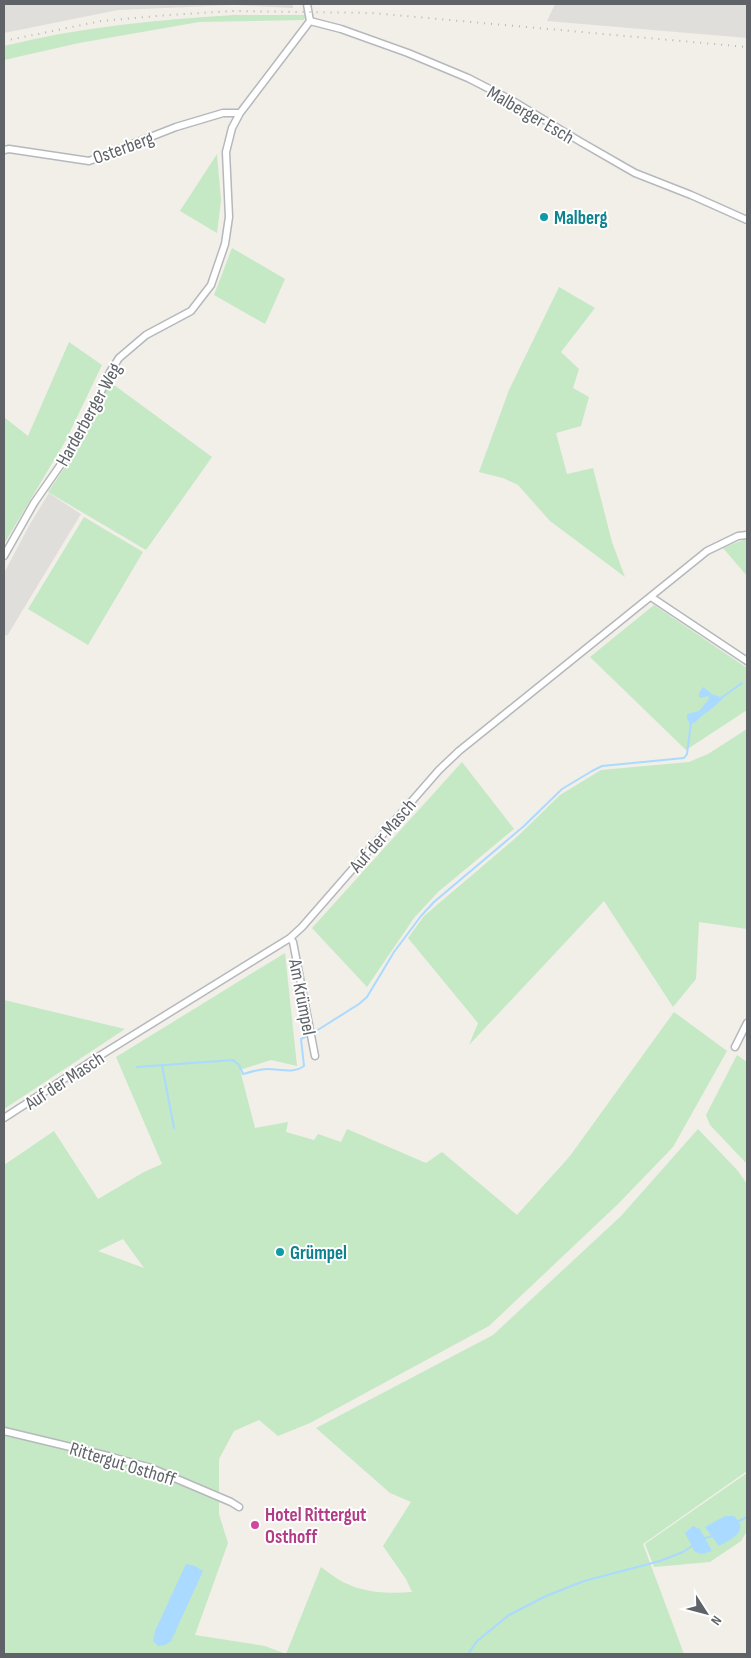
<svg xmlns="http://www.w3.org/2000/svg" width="751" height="1658" font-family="'Sofia Sans Condensed',sans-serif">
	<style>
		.industrial { fill: #e0deda }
		.green { fill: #c5e8c5; fill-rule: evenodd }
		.water { fill: #aadaff }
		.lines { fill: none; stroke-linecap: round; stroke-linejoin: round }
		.stream { stroke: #aadaff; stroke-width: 2 }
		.minor-casing { stroke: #b5b8bc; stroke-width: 9 }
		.minor { stroke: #fff; stroke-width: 6 }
		.rail { stroke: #b6b7b8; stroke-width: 2; stroke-dasharray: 1 6; stroke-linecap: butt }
		.culture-dot { fill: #0f9aa8; stroke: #fff; stroke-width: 2 }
		.hotel-dot { fill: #d1479c; stroke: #fff; stroke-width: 2 }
		.labels { text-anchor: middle; stroke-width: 4; stroke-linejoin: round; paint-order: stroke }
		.street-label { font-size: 19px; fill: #5f6368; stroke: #fff }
		.culture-label { font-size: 19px; font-weight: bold; fill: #0d838f; stroke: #fff; text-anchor: start }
		.hotel-label { font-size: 19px; font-weight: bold; fill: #b23c85; stroke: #fff; text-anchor: start }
	</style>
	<rect width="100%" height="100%" fill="#f1efe8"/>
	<path class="industrial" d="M4,4H293V8L234,5L118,10L4,33Z
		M555,4H747V38L547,21Z
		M49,493L81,514L7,636L4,634V573L30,524Z"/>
	<path class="green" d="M234,15H306L304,20L199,22L79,43L4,60V46C80,27 156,20 234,15Z
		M217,154L221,200L217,233L180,211Z
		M232,248L285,279L265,324L214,295Z
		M559,287L595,308L561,352L579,369L573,388L589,397L581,426L556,433L567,474L593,468L612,542L625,577L550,521L518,485L503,478L479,472L509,390Z
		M69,342L102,365L66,440L4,544V417L28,436Z
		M110,382L212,457L146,550L48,492L79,447Z
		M84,517L143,552L88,645L28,609Z
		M743,540H747V576L723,548Z
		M654,605L747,668V710L686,750L590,657Z
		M747,729V929L699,922L696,979L673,1007L604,901L469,1045L478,1023L408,938L424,916L519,835L560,795L601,770L689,762L708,754Z
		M462,762L514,829L438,892L414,918L367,987L312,928Z
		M285,953L297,1066L271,1060L240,1070L255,1128L288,1122L286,1132L314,1140L318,1134L341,1142L347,1129L426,1163L442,1152L517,1215L570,1156L674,1012L727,1051L673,1147L618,1204L489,1326L310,1423L278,1436L259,1420L234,1431L219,1459V1514L228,1543L195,1635L265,1646L286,1654L321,1567C329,1573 337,1579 345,1583C365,1593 391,1594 412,1592L406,1579L383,1546L411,1502L390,1493L316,1428L493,1335L621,1216L698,1129L738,1171L747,1184V1471L643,1544L684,1654H4V1165L54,1131L98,1199L144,1172L162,1164L116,1057ZM123,1239L144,1268L98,1251Z
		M4,1000L125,1029L4,1109Z
		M737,1055L747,1062V1164L710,1125L706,1115Z
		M747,1473V1531L741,1541L710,1562L654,1567L645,1544Z"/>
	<path class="water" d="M703,687L712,694L723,698C717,705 711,709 704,714C698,718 698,722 690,724L687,719V714L699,711L709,699L708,696L701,698L699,697V693Z
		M725,1516H734C750,1531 732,1539 719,1546L705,1527Z
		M693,1526L700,1529L712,1551L702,1554L695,1552L685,1533Z
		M186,1564L195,1566L203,1571L171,1641L165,1645L158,1646L153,1641L155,1631Z"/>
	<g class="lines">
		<path class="stream" d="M721,698L742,683
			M313,1033L359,1004L367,997L394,952L421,916L434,902L524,826L562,789L592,771L602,766L684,758L687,754L691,723
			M162,1065L174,1128
			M137,1067L233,1060L239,1065L243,1074C251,1072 259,1069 268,1069C280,1069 293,1074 304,1066L301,1039L309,1035
			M739,1521L747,1517
			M705,1538L712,1536
			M468,1654L477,1641L509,1615L546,1596L584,1581L660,1561L683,1552L692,1546"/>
		<defs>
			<path id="minor" d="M310,21L341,29L408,53L468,78L513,101L581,142L635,173L691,195L747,220
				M4,150L9,149L89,161L176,127L223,113H240
				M4,556L34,503L73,447L86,424L110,372L119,358L146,335L191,311L211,285L225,244L229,217L226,152L232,128L240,113L310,21L307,4
				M651,597L747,661
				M290,938L293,942L315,1056
				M735,1047L747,1023
				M4,1118L101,1055L290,938L302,927L439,770L459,751L707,551L738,536L747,535
				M4,1431L108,1456L151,1468L231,1502L239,1507"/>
		</defs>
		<use href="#minor" class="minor-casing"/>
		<use href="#minor" class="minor"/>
		<path class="rail" d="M4,41L101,21L168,15L234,11L372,13L747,47"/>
	</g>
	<g class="culture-dot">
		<circle cx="544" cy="217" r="5"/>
		<circle cx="280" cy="1252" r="5"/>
	</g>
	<circle class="hotel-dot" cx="255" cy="1525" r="5"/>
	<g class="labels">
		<g class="street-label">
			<text transform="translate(531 114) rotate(30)" y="7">Malberger Esch</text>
			<text transform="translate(123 147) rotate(-20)" y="7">Osterberg</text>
			<text transform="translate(88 414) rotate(-61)" y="7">Harderberger Weg</text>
			<text transform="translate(382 835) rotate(-49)" y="7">Auf der Masch</text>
			<text transform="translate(303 997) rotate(79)" y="7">Am Krümpel</text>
			<text transform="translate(64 1080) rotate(-33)" y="7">Auf der Masch</text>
			<text transform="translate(123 1463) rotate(17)" y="7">Rittergut Osthoff</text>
		</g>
		<g class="culture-label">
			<text x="554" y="224">Malberg</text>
			<text x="290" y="1259">Grümpel</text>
		</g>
		<g class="hotel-label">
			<text x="265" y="1521">Hotel Rittergut<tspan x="265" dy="22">Osthoff</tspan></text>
		</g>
	</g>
	<rect width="751" height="1658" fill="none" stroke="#5f6368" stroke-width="10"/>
	<g transform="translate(706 1613) rotate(126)" stroke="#ffffff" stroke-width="4" paint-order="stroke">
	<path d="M0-4L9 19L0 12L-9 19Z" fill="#5f6368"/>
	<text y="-8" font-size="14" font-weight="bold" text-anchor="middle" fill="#5f6368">N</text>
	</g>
</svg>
